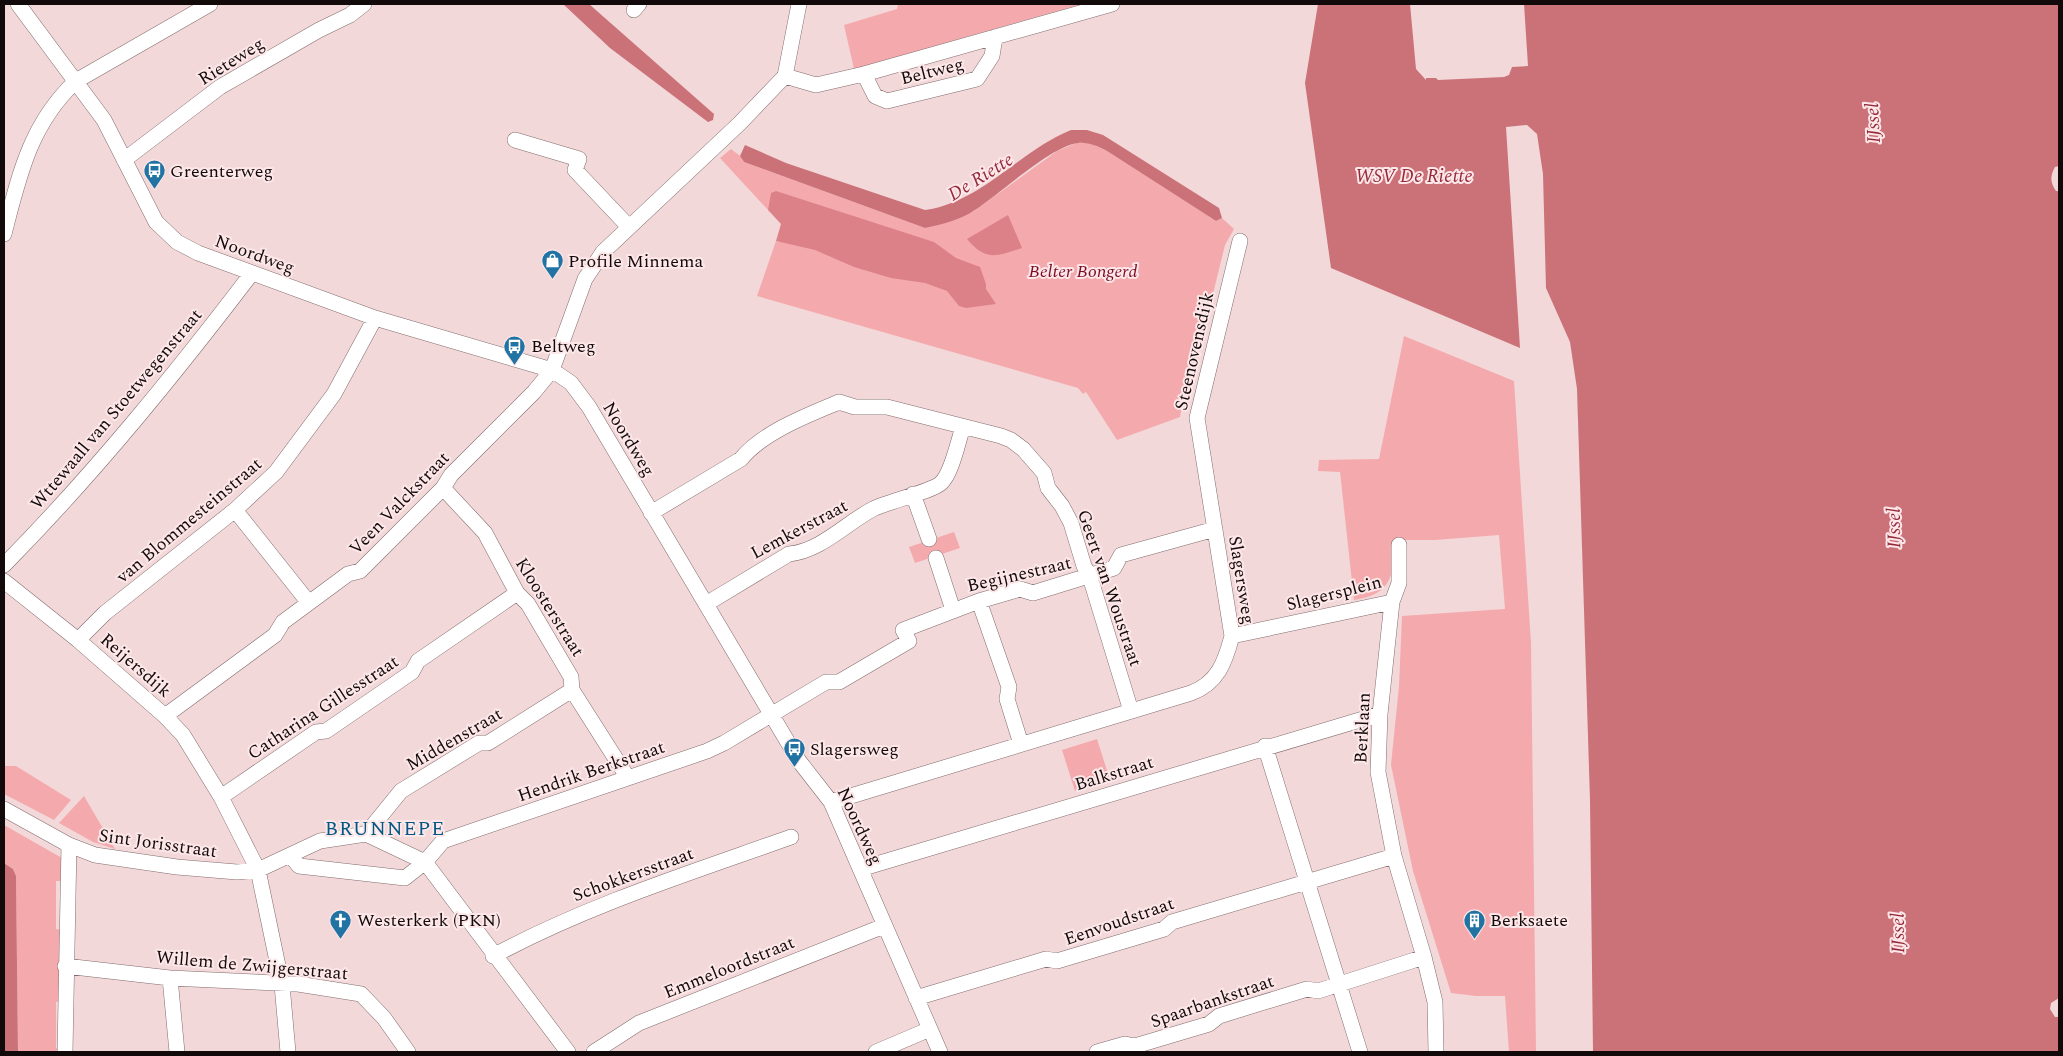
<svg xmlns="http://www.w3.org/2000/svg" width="2063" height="1056" font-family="Spectral,serif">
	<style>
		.green { fill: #f4aaad }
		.forest { fill: #dc8188 }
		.water { fill: #cb7279 }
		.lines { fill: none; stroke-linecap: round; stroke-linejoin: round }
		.street-casing { stroke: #836c6d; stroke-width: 16 }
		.street { stroke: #fff; stroke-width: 15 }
		.labels { text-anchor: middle; stroke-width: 4; stroke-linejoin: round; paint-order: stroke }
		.street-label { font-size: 18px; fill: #120a0a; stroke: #fde7e8 }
		.poi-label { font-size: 18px; fill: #120a0a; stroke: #fde7e8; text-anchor: start }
		.park-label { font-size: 18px; font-style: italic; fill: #7b0c27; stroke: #fde7e8 }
		.water-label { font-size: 19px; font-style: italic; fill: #94293a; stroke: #fde7e8 }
		.quarter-label { font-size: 20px; letter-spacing: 1px; fill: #025884; stroke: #fde7e8 }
	</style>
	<rect width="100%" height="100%" fill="#f3d8d9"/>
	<path class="green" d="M898,4H1082L854,69L844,25L897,9Z
		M1076,143H1091L1107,151L1216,221L1222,218L1234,229L1225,245L1191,383H1186L1180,417L1117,440L1086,392L1083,394L1078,388L757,296L776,241L779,242L786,224L770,206L768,210L720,158L731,149L740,156L744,162L925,228L974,211L1057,151Z
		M1404,336L1514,381L1531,643L1536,1052H1509L1505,996H1476L1451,993L1413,871L1391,765L1399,686L1402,616L1505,609L1499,535L1435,540H1396C1393,575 1393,594 1354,600L1340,472L1318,471L1319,460L1379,459Z
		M954,532L960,548L915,563L909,547Z
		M1097,739L1110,780L1075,791L1062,750Z
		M4,766H16L71,800L54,820L4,794Z
		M84,796L115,849L93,842L59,823Z
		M4,825L62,858L61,881H56V929L62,930L61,1001L56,1002V1048L61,1050V1052H18L16,876L13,869L4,863Z"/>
	<path class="forest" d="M776,191L934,242L956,258L980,267L986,284V289L996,304L966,308L959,306L947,291L925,283L891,278L854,267L815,250L776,241L781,224L768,210L771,193Z
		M1008,215L1022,248C997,256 986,262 967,239Z"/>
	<path class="water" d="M563,4H589L714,114L713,120L708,122L610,48Z
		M1318,4H1410L1416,69L1426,80V78H1436L1438,80L1504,77L1509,75L1512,67L1528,66L1524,4H2059V166L2055,167C2050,176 2050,182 2056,191H2059V998L2051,1003L2050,1009L2055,1017H2059V1052H1593L1590,800L1577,389L1570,342L1546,288L1543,174L1537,134L1527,125L1506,127L1520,348L1331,268L1305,83Z
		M1071,130H1087L1103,135L1219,208L1222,218L1216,221L1107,151C1097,146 1089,142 1078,143C1051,146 1000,194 975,210C960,220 943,224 925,228L744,162L740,156L745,145L786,163L925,210C982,202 1019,151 1071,130Z
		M4,863L13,869L16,876L18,1052H4Z"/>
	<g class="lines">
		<defs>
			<path id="street" d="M18,4L104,120L156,222L177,242L198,253L375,318L552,370L571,383L589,407L799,761L831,802L940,1052
				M634,10L639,4
				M864,74L875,96L887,101L977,79L992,56L995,37
				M785,76L816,85L864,74L1112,4
				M785,76L799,4
				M515,140L579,159L575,170L629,227
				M124,160L220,87L319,30L350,15L364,4
				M4,234C19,176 30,124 76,81L210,4
				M443,488L485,533L517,593L528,604L571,677L572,690L628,778
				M913,494L929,539
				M235,510L309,603
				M651,513L741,459C763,432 808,415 839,402L855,407H887L1001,436L1011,440L1023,449L1044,473L1048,488L1062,506L1071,523L1084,566L1090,577L1131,711
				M1399,545V583L1392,602L1380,714L1378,772L1394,856L1424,957L1435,1002L1436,1052
				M936,558L953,610
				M4,565C94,474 175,374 252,273
				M4,581L78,640L165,716L183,735L221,797L258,870L282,985L288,1052
				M979,601L1009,687L1007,699L1021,744
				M706,604L789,554C821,551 846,523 873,509C887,502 933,491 941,483C952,473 958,441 963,427
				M1232,636L1392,602
				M78,640L105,613L235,510L276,472L334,394L375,318
				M165,716L275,635L283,622L348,574L360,571L443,488L451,475L534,392L552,370L585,279L603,252L740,123L785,76
				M1265,746L1360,1052
				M221,797L316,732L326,731L412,672L418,661L517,593
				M831,802L1191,693C1218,683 1225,662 1232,636L1197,418L1240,241
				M4,809L69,845L95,855L177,867L237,872L258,870L320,841L366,834L425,862L568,1052
				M366,834L401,791L479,743H488L572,690
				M290,855L299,866L405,878L425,862L443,841L707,751L724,743L826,682H839L909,641L903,630L979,601L1020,589L1033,593L1114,568L1121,555L1215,529
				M860,869L1380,714
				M493,956C588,905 690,873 791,837
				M65,966L170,978L298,984L361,994L384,1018L408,1052
				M170,978L177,1052
				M916,998L1046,959L1057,961L1164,929L1172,922L1394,856
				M65,1052L69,845
				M594,1052L639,1023L884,926
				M876,1052L930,1029
				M1097,1052L1125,1044L1135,1046L1209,1024L1219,1016L1307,989L1318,991L1424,957"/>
		</defs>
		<use href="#street" class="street-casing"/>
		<use href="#street" class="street"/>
	</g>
	<defs>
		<symbol id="bus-pin" viewBox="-11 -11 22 30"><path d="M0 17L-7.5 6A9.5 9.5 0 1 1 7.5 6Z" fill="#2173a4" stroke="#fde7e8"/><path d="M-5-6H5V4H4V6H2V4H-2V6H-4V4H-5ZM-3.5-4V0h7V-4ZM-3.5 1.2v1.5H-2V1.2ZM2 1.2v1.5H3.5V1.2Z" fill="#fff"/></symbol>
		<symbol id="shop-pin" viewBox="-11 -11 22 30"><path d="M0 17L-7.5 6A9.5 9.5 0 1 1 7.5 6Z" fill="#2173a4" stroke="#fde7e8"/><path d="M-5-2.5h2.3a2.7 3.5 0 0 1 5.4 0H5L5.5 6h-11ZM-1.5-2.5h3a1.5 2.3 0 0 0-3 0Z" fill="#fff"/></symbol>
		<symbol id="church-pin" viewBox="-11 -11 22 30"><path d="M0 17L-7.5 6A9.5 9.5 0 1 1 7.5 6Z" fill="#2173a4" stroke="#fde7e8"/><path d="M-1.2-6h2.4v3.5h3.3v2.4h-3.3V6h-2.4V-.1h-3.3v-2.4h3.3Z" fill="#fff"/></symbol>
		<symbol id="building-pin" viewBox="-11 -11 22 30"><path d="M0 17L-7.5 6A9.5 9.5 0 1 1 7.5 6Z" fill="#2173a4" stroke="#fde7e8"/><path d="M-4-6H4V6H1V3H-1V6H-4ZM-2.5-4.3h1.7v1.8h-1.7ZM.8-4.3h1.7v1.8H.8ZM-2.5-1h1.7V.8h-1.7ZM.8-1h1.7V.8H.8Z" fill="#fff"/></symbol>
	</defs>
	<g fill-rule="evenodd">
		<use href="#bus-pin" x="142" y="158" width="25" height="34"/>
		<use href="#shop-pin" x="540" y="248" width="25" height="34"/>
		<use href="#bus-pin" x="502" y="334" width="25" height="34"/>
		<use href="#bus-pin" x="782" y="736" width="25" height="34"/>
		<use href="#church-pin" x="328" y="908" width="25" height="34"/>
		<use href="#building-pin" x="1462" y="908" width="25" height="34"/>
	</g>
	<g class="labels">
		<g class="street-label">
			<text transform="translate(231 61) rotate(-32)" y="6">Rieteweg</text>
			<text transform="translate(932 71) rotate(-14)" y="6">Beltweg</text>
			<text transform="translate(255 254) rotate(20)" y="6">Noordweg</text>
			<text transform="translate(1194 351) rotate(-77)" y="6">Steenovensdijk</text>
			<text transform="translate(116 409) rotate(-50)" y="6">Wttewaall van Stoetwegenstraat</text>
			<text transform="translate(629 439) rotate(59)" y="6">Noordweg</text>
			<text transform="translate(399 503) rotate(-46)" y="6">Veen Valckstraat</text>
			<text transform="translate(189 520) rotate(-40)" y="6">van Blommesteinstraat</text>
			<text transform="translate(799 529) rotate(-28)" y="6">Lemkerstraat</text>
			<text transform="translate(1019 574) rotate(-13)" y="6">Begijnestraat</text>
			<text transform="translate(1242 580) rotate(81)" y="6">Slagersweg</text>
			<text transform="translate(1110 588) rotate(71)" y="6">Geert van Woustraat</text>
			<text transform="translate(1334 593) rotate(-14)" y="6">Slagersplein</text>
			<text transform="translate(550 607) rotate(58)" y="6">Kloosterstraat</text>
			<text transform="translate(136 665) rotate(41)" y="6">Reijersdijk</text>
			<text transform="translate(323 707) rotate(-33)" y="6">Catharina Gillesstraat</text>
			<text transform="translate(1362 728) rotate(-87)" y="6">Berklaan</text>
			<text transform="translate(454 739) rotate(-30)" y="6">Middenstraat</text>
			<text transform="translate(591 771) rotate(-19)" y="6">Hendrik Berkstraat</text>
			<text transform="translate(1114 773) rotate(-17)" y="6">Balkstraat</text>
			<text transform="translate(860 826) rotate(65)" y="6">Noordweg</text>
			<text transform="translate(158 843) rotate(8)" y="6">Sint Jorisstraat</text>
			<text transform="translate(633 874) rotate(-20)" y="6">Schokkersstraat</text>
			<text transform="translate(1119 921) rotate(-19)" y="6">Eenvoudstraat</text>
			<text transform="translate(252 965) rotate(5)" y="6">Willem de Zwijgerstraat</text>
			<text transform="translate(729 967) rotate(-22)" y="6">Emmeloordstraat</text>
			<text transform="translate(1212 1001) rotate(-19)" y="6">Spaarbankstraat</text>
		</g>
		<g class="poi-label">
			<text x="170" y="177">Greenterweg</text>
			<text x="568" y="267">Profile Minnema</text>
			<text x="531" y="352">Beltweg</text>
			<text x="810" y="755">Slagersweg</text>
			<text x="357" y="926">Westerkerk (PKN)</text>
			<text x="1490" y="926">Berksaete</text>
		</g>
		<g class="park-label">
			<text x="1083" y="277">Belter Bongerd</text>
		</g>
		<g class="water-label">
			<text transform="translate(1872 123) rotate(-93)" y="7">IJssel</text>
			<text x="1414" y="182">WSV De Riette</text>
			<text transform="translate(980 176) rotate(-32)" y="7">De Riette</text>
			<text transform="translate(1893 528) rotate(-91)" y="7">IJssel</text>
			<text transform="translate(1897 933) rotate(-91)" y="7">IJssel</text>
		</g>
		<g class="quarter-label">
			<text x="385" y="835">BRUNNEPE</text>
		</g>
	</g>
	<rect width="2063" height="1056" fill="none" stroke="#120a0a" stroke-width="10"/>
</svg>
